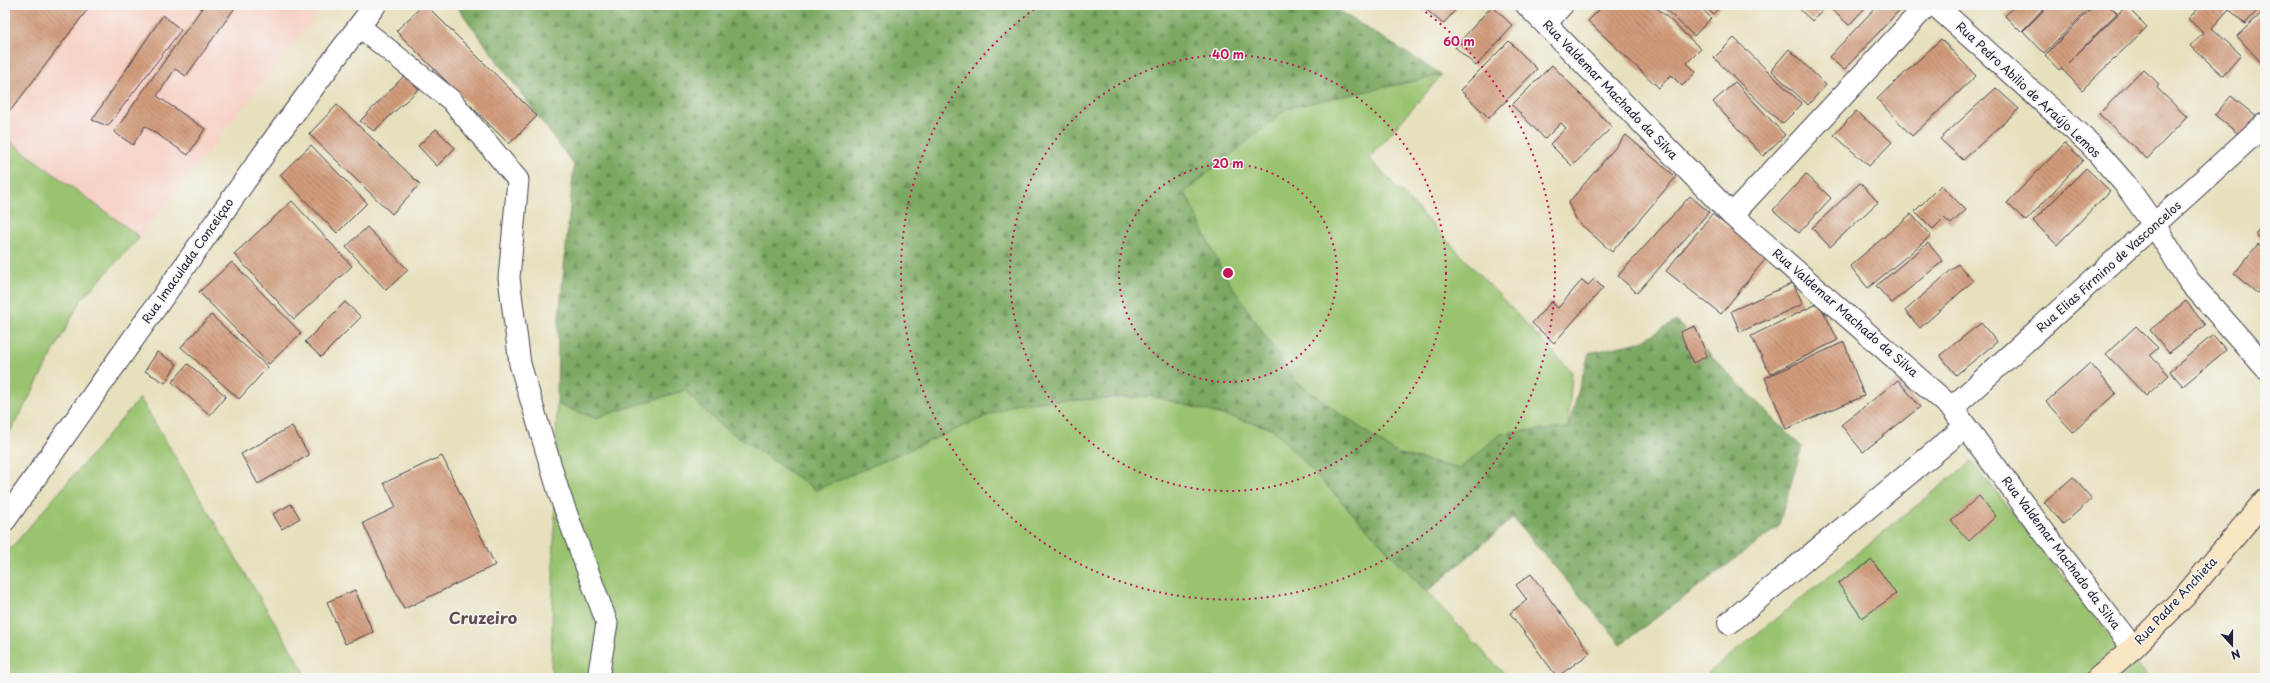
<svg xmlns="http://www.w3.org/2000/svg" width="2270" height="683" font-family="'Playpen Sans',sans-serif">
	<style>
		.built { fill: #f7d1c6 }
		.green { fill: #9ac370; stroke: #5e7256 }
		.forest { fill: url(#forest-firs); stroke: #4e664e }
		.building { fill: url(#building-back-hatch) }
		.lines { fill: none; stroke-linecap: round; stroke-linejoin: round }
		.lane-casing { stroke: #403e4e; stroke-width: 23 }
		.street-casing { stroke: #403e4e; stroke-width: 24 }
		.secondary-casing { stroke: #403e4e; stroke-width: 24 }
		.lane { stroke: #fff; stroke-width: 21 }
		.street { stroke: #fff; stroke-width: 22 }
		.secondary { stroke: #fbe6c4; stroke-width: 22 }
		.ring { fill: none; stroke: #c2185b; stroke-width: 2; stroke-dasharray: 2 4 }
		.labels { text-anchor: middle; stroke-width: 3; stroke-linejoin: round; paint-order: stroke }
		.street-label { font-size: 12px; fill: #22223b; stroke: #f6f6f2 }
		.district-label { font-size: 16px; font-weight: bold; fill: #604d52; stroke: #f6f6f2 }
		.centre { fill: #c2185b; stroke: #f6f6f2; stroke-width: 2 }
		.ring-label { font-size: 12px; text-anchor: middle; font-weight: bold; fill: #c2185b; stroke: #f6f6f2; stroke-width: 3; stroke-linejoin: round; paint-order: stroke }
	</style>
	<defs>
		<pattern id="forest-firs" width="22" height="20" patternUnits="userSpaceOnUse"><rect width="22" height="20" fill="#7ba962"/><path d="M5 1l3.5 6h-7zM16 11l3.5 6h-7z" fill="#648952"/></pattern>
		<pattern id="building-back-hatch" width="6" height="6" patternUnits="userSpaceOnUse"><rect width="6" height="6" fill="#d29c7c"/><path d="M-1 5l2 2M0 0l6 6M5-1l2 2" fill="none" stroke="#aa7f67"/></pattern>
	</defs>
	<rect width="100%" height="100%" fill="#f6f6f2"/>
	<filter id="ink" filterUnits="userSpaceOnUse"><feTurbulence type="fractalNoise" baseFrequency=".025" numOctaves="2"/><feDisplacementMap in="SourceGraphic" scale="8" xChannelSelector="R" yChannelSelector="G"/><feConvolveMatrix kernelMatrix="1 2 1 2 8 2 1 2 1" color-interpolation-filters="sRGB"/></filter>
	<filter id="wash" filterUnits="userSpaceOnUse"><feTurbulence type="fractalNoise" baseFrequency=".012" numOctaves="4" result="noise"/><feDisplacementMap in="SourceGraphic" scale="16" xChannelSelector="R" yChannelSelector="G"/><feGaussianBlur stdDeviation="0.9" result="paint"/><feColorMatrix in="noise" values="0 0 0 0 0 0 0 0 0 0 0 0 0 0 0 0 0 1.4 0 .05"/><feComposite in="paint" operator="in"/></filter>
	<g filter="url(#wash)">
		<rect width="100%" height="100%" fill="#e7e0bd"/>
		<path class="built" d="M5,5H325L140,237L5,138Z"/>
		<path class="green" d="M1442,75L1369,158L1572,372L1568,428L1502,433L1460,469L1396,453L1296,382L1223,273L1185,192L1287,108Z
			M5,138L140,237L81,300L15,424L5,438Z
			M685,390L714,420L816,490L1017,403L1152,396L1272,428L1508,678H551L557,404L595,418Z
			M140,398L308,678H5V555Z
			M1972,461L2108,634L2150,678H1702Z"/>
		<path class="forest" d="M456,5H1330L1442,75L1287,108L1185,192L1223,273L1296,382L1396,453L1460,469L1501,433L1568,428L1589,353L1640,342L1676,321L1802,447L1778,527L1621,644L1513,518L1427,592L1272,428L1152,396L1017,403L816,490L714,420L685,390L595,418L557,404L558,329L574,165Z"/>
		<g id="blocks">
			<path class="building" d="M5,5H91L11,110L5,105Z
				M204,5H237L186,76L175,69L157,96L205,129L188,155L145,126L133,145L114,132Z
				M423,5H426L537,116L509,144L396,31Z
				M1421,5H1460L1443,24Z
				M1604,5H1654L1701,49L1687,63L1696,72L1682,86L1671,75L1659,88L1588,21Z
				M1661,5H1698L1711,18L1694,36Z
				M1703,5H1722L1713,14Z
				M1795,5H1827L1812,21Z
				M1835,5H1868L1849,25L1831,9Z
				M1878,5H1904L1844,70L1829,57Z
				M2015,5H2047L2021,32L2005,16Z
				M2049,5H2085L2089,9L2044,53L2023,31Z
				M2095,5H2108L2117,13L2067,64L2126,6L2147,27L2082,90L2061,68L2059,70L2045,55Z
				M2201,5H2262L2245,24L2229,9L2212,28L2241,55L2223,76L2191,46L2203,32L2188,19Z
				M1492,6L1513,26L1476,66L1455,47Z
				M2265,10V67L2237,36Z
				M163,15L181,30L108,126L92,120Z
				M1734,38L1802,104L1782,124L1714,58Z
				M1941,39L1976,76L1912,136L1877,99Z
				M1509,41L1537,69L1489,118L1460,90Z
				M1789,49L1826,85L1808,105L1771,70Z
				M1552,65L1612,127L1572,166L1550,144L1566,128L1561,123L1545,139L1512,105Z
				M2143,69L2159,84L2157,88L2187,117L2147,159L2099,114Z
				M408,72L422,86L374,131L360,121Z
				M1735,82L1785,135L1763,156L1713,102Z
				M1996,88L2019,109L1963,160L1940,139Z
				M2231,96L2258,118L2242,137L2215,115Z
				M337,105L420,184L392,214L309,134Z
				M1856,111L1892,142L1869,166L1834,135Z
				M436,129L455,148L437,166L418,146Z
				M1626,135L1676,177L1612,252L1577,221L1568,203Z
				M2065,143L2083,160L2026,221L2007,203Z
				M311,145L367,203L337,233L280,175Z
				M2086,168L2110,191L2057,245L2033,221Z
				M1806,174L1831,198L1799,233L1773,210Z
				M1860,183L1878,202L1830,247L1812,228Z
				M1941,185L1966,210L1951,224L1944,218L1933,229L1915,211Z
				M1690,196L1709,212L1637,293L1618,276Z
				M292,201L352,266L294,319L234,254Z
				M1712,214L1767,257L1721,314L1666,271Z
				M1911,214L1931,236L1868,288L1850,266Z
				M2265,222V242L2255,234Z
				M367,227L408,270L386,290L346,247Z
				M1928,243L1943,261L1892,303L1876,286Z
				M2258,244L2265,250V284L2257,293L2234,274Z
				M232,262L301,333L269,364L199,292Z
				M1958,264L1973,281L1920,328L1905,311Z
				M1594,279L1603,288L1554,343L1532,323L1551,302L1558,308L1582,280L1588,285Z
				M1793,283L1803,304L1740,332L1731,311Z
				M2186,301L2205,325L2169,353L2150,330Z
				M345,302L361,317L321,357L305,342Z
				M1819,303L1838,340L1770,374L1751,336Z
				M211,315L268,367L239,399L181,347Z
				M1981,323L1997,342L1956,375L1940,355Z
				M1695,326L1707,356L1693,363L1680,332Z
				M2136,326L2158,348L2150,355L2169,375L2146,396L2106,354Z
				M2213,335L2226,350L2183,386L2170,371Z
				M1844,342L1864,396L1786,429L1765,378Z
				M157,352L177,364L165,383L145,371Z
				M2090,363L2116,393L2073,432L2046,402Z
				M188,364L226,396L210,415L172,382Z
				M1898,380L1920,407L1863,452L1841,425Z
				M292,426L309,455L258,484L241,454Z
				M442,456L495,565L404,609L363,523L396,507L384,483Z
				M2073,477L2092,499L2063,524L2044,502Z
				M1979,496L1996,516L1969,541L1951,521Z
				M291,504L300,518L282,529L273,514Z
				M1872,560L1896,594L1862,618L1838,583Z
				M1531,574L1590,653L1557,677L1510,613L1527,600L1516,585Z
				M355,590L373,632L345,644L327,602Z"/>
		</g>
	</g>
	<g filter="url(#ink)">
		<use href="#blocks" fill-opacity="0" stroke="#403e4e" stroke-width="1"/>
		<g class="lines">
			<defs>
				<path id="lane" d="M359,26L451,100L518,180L509,278L520,364L559,493L607,623L598,678"/>
				<path id="street" d="M1527,5L1732,215L1952,408L2058,551L2133,648
					M1935,5L2091,145L2125,184L2155,226L2189,281L2265,367
					M1546,23L1562,5
					M1732,215L1927,5
					M1952,408L2265,124
					M5,520L278,134L375,5
					M1729,623L1965,427"/>
				<path id="secondary" d="M2098,678L2133,648L2185,596L2265,500"/>
			</defs>
			<use href="#lane" class="lane-casing"/>
			<use href="#street" class="street-casing"/>
			<use href="#secondary" class="secondary-casing"/>
			<use href="#lane" class="lane"/>
			<use href="#street" class="street"/>
			<use href="#secondary" class="secondary"/>
		</g>
	</g>
	<g class="ring">
		<circle cx="1228" cy="273" r="109"/>
		<circle cx="1228" cy="273" r="218"/>
		<path d="M1416 5A327 327 0 1 1 1040 5"/>
	</g>
	<g class="labels">
		<g class="street-label">
			<text transform="translate(1610 90) rotate(46)" y="4">Rua Valdemar Machado da Silva</text>
			<text transform="translate(2028 90) rotate(43)" y="4">Rua Pedro Abilio de Araújo Lemos</text>
			<text transform="translate(188 261) rotate(-55)" y="4">Rua Imaculada Conceiçao</text>
			<text transform="translate(2109 267) rotate(-42)" y="4">Rua Elias Firmino de Vasconcelos</text>
			<text transform="translate(1845 313) rotate(41)" y="4">Rua Valdemar Machado da Silva</text>
			<text transform="translate(2061 553) rotate(53)" y="4">Rua Valdemar Machado da Silva</text>
			<text transform="translate(2176 601) rotate(-47)" y="4">Rua Padre Anchieta</text>
		</g>
		<g class="district-label">
			<text x="483" y="624">Cruzeiro</text>
		</g>
	</g>
	<circle cx="1228" cy="273" r="6" class="centre"/>
	<g class="ring-label">
		<text x="1459" y="46">60 m</text>
		<text x="1228" y="59">40 m</text>
		<text x="1228" y="168">20 m</text>
	</g>
	<rect width="2270" height="683" fill="none" stroke="#f6f6f2" stroke-width="20"/>
	<g transform="translate(2232 645) rotate(159)" stroke="#f6f6f2" stroke-width="3" paint-order="stroke">
	<path d="M0-3L7 15L0 10L-7 15Z" fill="#22223b"/>
	<text y="-6" font-size="11" font-weight="bold" text-anchor="middle" fill="#22223b">N</text>
	</g>
</svg>
